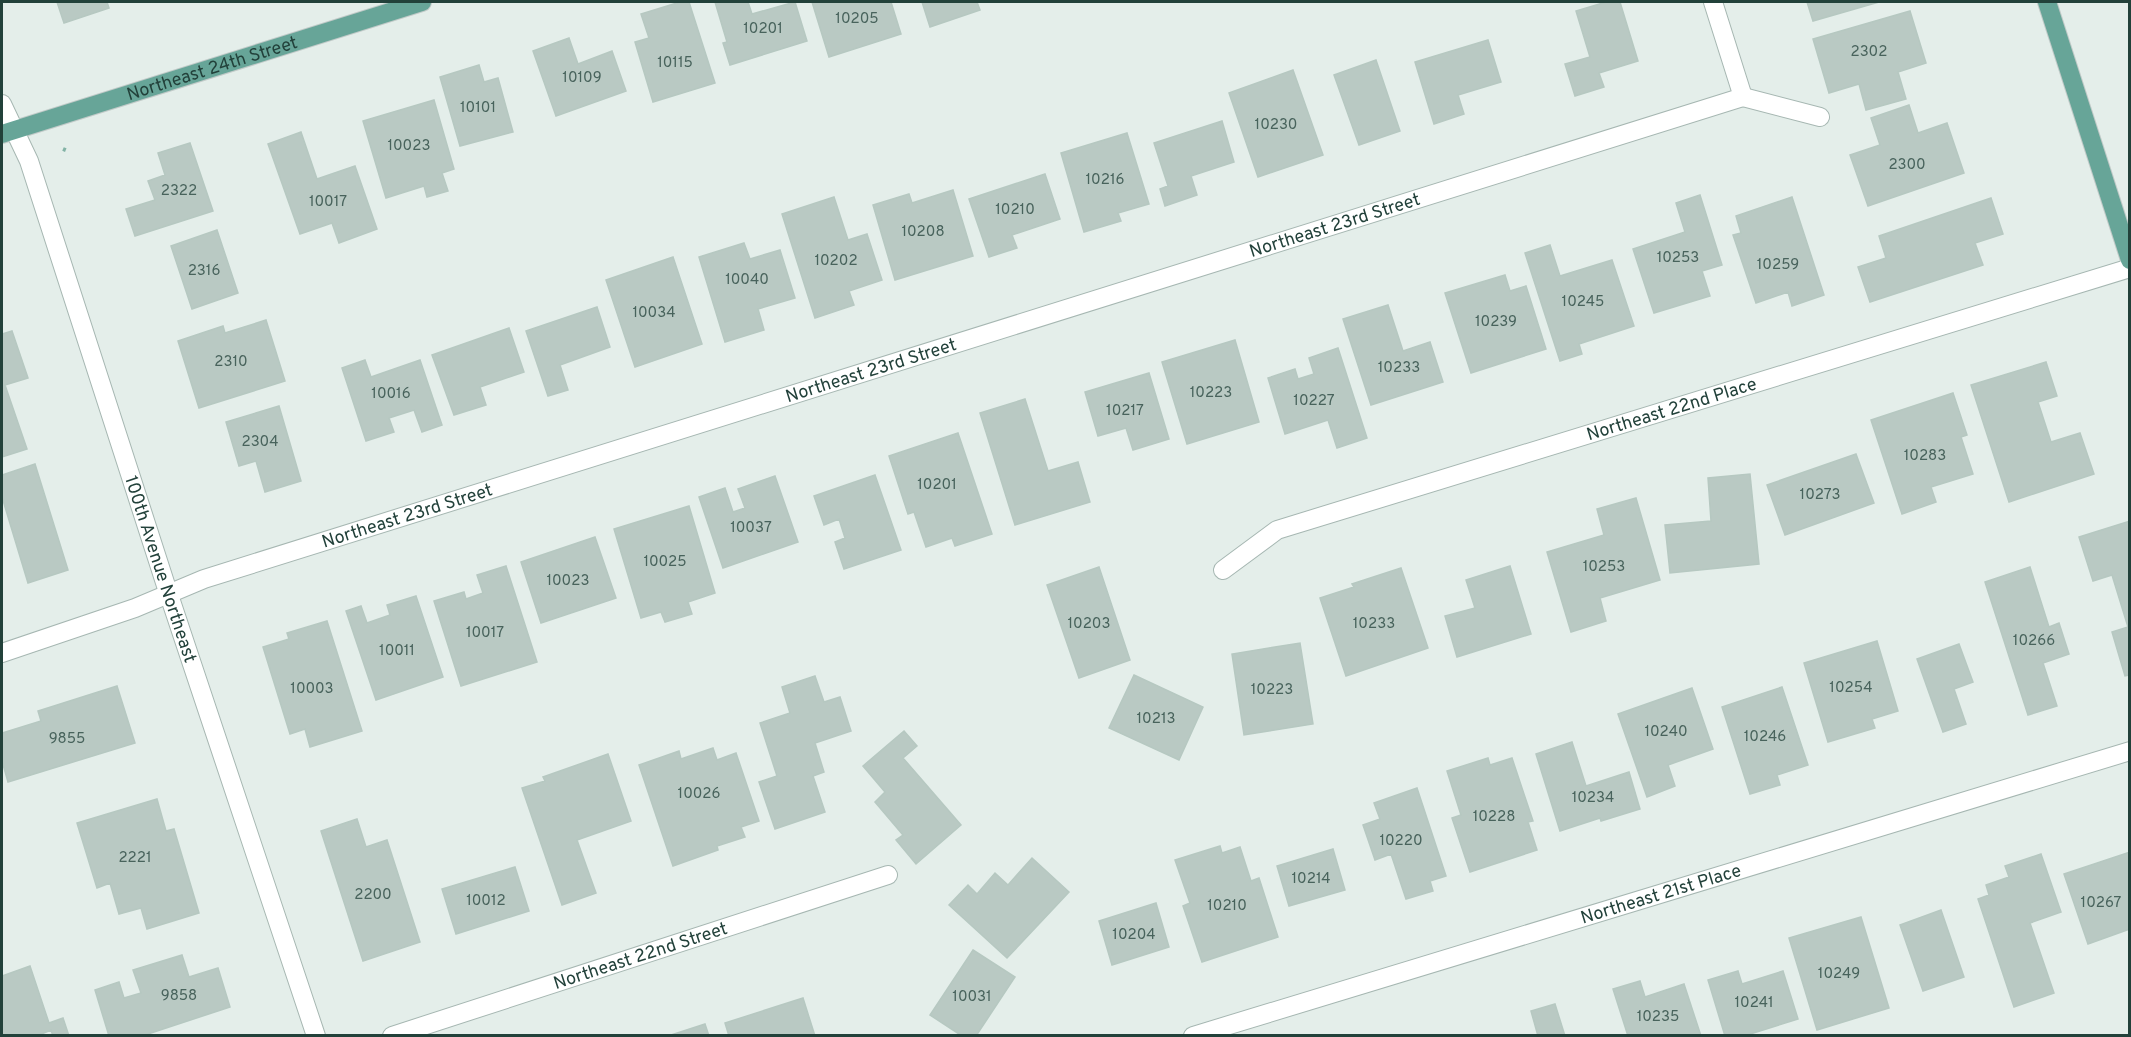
<svg xmlns="http://www.w3.org/2000/svg" width="2131" height="1037" font-family="Overpass,sans-serif">
	<style>
		.building { fill: #b9c9c3; stroke: #b6c8c1; stroke-width: 1.5 }
		.lines { fill: none; stroke-linecap: round; stroke-linejoin: round }
		.minor-casing { stroke: #a6b7b2; stroke-width: 20 }
		.major-casing { stroke: #c1cac8; stroke-width: 20 }
		.path { stroke: #83b3a6; stroke-width: 4; stroke-dasharray: 3 4.5; stroke-linecap: butt }
		.minor { stroke: #fff; stroke-width: 18 }
		.major { stroke: #67a598; stroke-width: 18 }
		.labels { text-anchor: middle; stroke-width: 4.5; stroke-linejoin: round; paint-order: stroke }
		.number-label { font-size: 15px; fill: #48635c }
		.street-label { font-size: 18px; fill: #22413a; stroke: #f5faf8 }
	</style>
	<rect width="100%" height="100%" fill="#e4eeea"/>
	<path class="building" d="M57,2H107L109,8L64,23Z
		M680,2H689L715,83L653,102L635,42L649,38L641,14Z
		M715,2H748L752,14L795,2L807,41L730,65L723,43L727,42Z
		M812,2H891L901,34L829,57Z
		M922,2H977L980,10L930,27Z
		M1606,2H1620L1638,61L1599,73L1604,87L1575,96L1565,64L1590,57L1576,11Z
		M1807,2H1879L1813,21Z
		M1910,11L1926,63L1898,72L1906,99L1866,110L1859,84L1829,93L1813,39Z
		M569,38L578,64L612,51L626,91L556,116L533,51Z
		M1488,40L1501,82L1458,95L1464,114L1434,124L1415,62Z
		M1376,60L1400,131L1359,145L1334,75Z
		M479,65L484,82L498,78L513,132L460,146L440,77Z
		M1293,70L1323,155L1258,177L1229,93Z
		M434,100L454,169L442,173L448,191L427,197L424,186L386,198L363,121Z
		M1909,105L1918,133L1947,123L1964,173L1868,206L1850,155L1880,145L1871,118Z
		M1222,121L1234,162L1191,176L1197,195L1165,206L1160,189L1168,186L1154,143Z
		M301,132L317,179L355,166L377,229L339,243L332,223L300,234L268,144Z
		M1127,133L1149,204L1118,213L1121,221L1084,232L1061,153Z
		M190,143L213,211L135,236L126,209L155,200L148,181L165,175L158,153Z
		M1045,174L1060,219L1012,235L1017,248L989,257L969,199Z
		M953,190L973,256L895,280L873,205L909,194L912,203Z
		M1700,195L1722,265L1702,271L1710,296L1654,313L1633,249L1685,232L1676,203Z
		M834,197L848,240L867,234L882,280L849,291L854,305L815,318L782,214Z
		M1792,197L1824,295L1792,306L1788,292L1756,303L1733,235L1741,233L1736,216Z
		M1991,198L2003,234L1975,243L1983,265L1870,302L1858,267L1886,258L1879,236Z
		M217,230L238,293L192,309L171,246Z
		M744,243L750,259L780,250L795,298L758,309L764,330L725,342L699,257Z
		M1550,245L1560,276L1612,260L1634,326L1579,344L1582,354L1560,361L1525,253Z
		M673,257L702,344L635,367L606,280Z
		M1505,275L1510,291L1526,286L1546,349L1471,373L1445,293Z
		M1388,305L1403,351L1430,342L1443,382L1371,405L1343,319Z
		M597,307L610,347L560,365L568,390L548,396L526,331Z
		M266,320L285,381L199,408L178,341L223,326L225,333Z
		M509,328L524,372L480,387L486,405L454,415L432,355Z
		M12,331L28,378L5,385L27,449L2,457V334Z
		M1235,340L1259,422L1187,444L1162,362Z
		M1338,348L1367,438L1337,448L1328,420L1285,434L1268,378L1295,369L1298,379L1314,374L1309,358Z
		M365,360L371,377L420,360L442,425L422,432L414,410L389,418L394,432L366,441L342,368Z
		M2046,362L2057,396L2038,402L2051,442L2080,433L2094,474L2009,502L1971,385Z
		M1149,373L1169,439L1133,450L1126,428L1098,436L1085,392Z
		M1953,393L1967,435L1961,437L1973,474L1931,487L1936,502L1902,514L1871,420Z
		M1025,399L1048,471L1078,462L1090,502L1015,525L980,413Z
		M279,406L301,481L265,492L256,461L239,466L226,422Z
		M958,433L992,534L955,546L952,538L926,547L914,512L908,514L889,456Z
		M1856,454L1874,503L1785,535L1767,485Z
		M35,464L68,570L28,583L2,497V475Z
		M1750,474L1759,564L1670,573L1665,525L1711,521L1708,478Z
		M875,475L901,550L844,569L835,542L845,538L839,519L824,525L814,496Z
		M775,476L798,542L723,568L699,497L725,488L733,512L745,508L738,489Z
		M1636,498L1660,580L1600,598L1606,621L1571,632L1547,552L1604,535L1597,509Z
		M689,506L715,593L688,602L692,614L665,622L661,612L641,618L614,529Z
		M2130,521V675L2125,676L2112,632L2128,627L2112,575L2093,581L2079,537Z
		M595,537L616,598L541,623L521,562Z
		M506,566L537,662L461,686L434,601L464,592L466,599L483,593L477,575Z
		M1510,566L1531,634L1457,657L1445,616L1475,608L1466,580Z
		M1099,567L1130,660L1079,678L1047,585Z
		M2030,567L2049,627L2059,623L2069,654L2043,663L2057,706L2028,715L1985,582Z
		M1401,568L1428,648L1346,676L1320,598L1354,587L1352,584Z
		M416,596L443,677L376,700L346,611L361,606L367,623L390,615L387,605Z
		M327,621L362,731L310,747L305,729L290,734L263,647L289,639L287,633Z
		M1877,641L1898,711L1872,719L1875,728L1828,742L1804,663Z
		M1300,643L1313,724L1244,735L1232,654Z
		M1959,644L1973,682L1954,689L1966,724L1943,732L1917,659Z
		M1134,675L1203,707L1179,760L1109,728Z
		M815,676L824,702L840,697L851,731L815,743L824,772L813,776L825,812L775,829L759,782L777,776L760,723L790,713L782,687Z
		M117,686L135,743L8,782L2,761V733L41,721L38,711Z
		M1782,687L1808,765L1777,775L1780,785L1750,794L1722,707Z
		M1692,688L1713,749L1668,765L1675,786L1647,797L1618,714Z
		M904,731L917,746L903,758L961,825L916,864L896,840L903,835L875,802L885,792L863,766Z
		M1572,742L1586,786L1629,772L1640,809L1601,821L1600,818L1560,831L1536,754Z
		M713,748L717,760L736,753L759,821L741,827L745,837L717,846L718,850L673,866L639,765L679,751L681,759Z
		M608,754L631,821L577,840L596,893L562,905L522,788L545,781L543,777Z
		M1488,758L1490,765L1512,758L1533,821L1528,822L1537,850L1470,872L1452,818L1461,815L1447,771Z
		M1417,788L1446,876L1430,881L1433,891L1406,899L1391,854L1375,860L1363,825L1380,819L1374,803Z
		M157,799L166,831L174,829L199,913L147,929L141,908L119,914L110,883L97,888L77,823Z
		M357,819L366,847L387,840L420,942L363,961L321,831Z
		M1220,846L1222,853L1240,847L1251,881L1259,878L1278,937L1202,962L1183,906L1190,903L1175,860Z
		M1333,849L1345,890L1289,906L1277,866Z
		M2130,852V929L2088,944L2064,874Z
		M2041,854L2061,912L2030,923L2054,993L2014,1007L1978,899L1989,895L1986,885L2009,877L2005,866Z
		M1032,858L1069,892L1007,958L949,905L968,885L977,894L995,873L1008,885Z
		M515,867L529,911L456,934L442,889Z
		M1156,903L1169,947L1112,965L1099,921Z
		M1941,910L1964,977L1923,991L1900,925Z
		M1861,917L1889,1008L1817,1030L1789,938Z
		M973,950L1015,977L976,1036H962L930,1015Z
		M182,955L189,977L218,968L230,1007L142,1036H109L95,990L119,982L124,998L141,993L133,970Z
		M30,966L49,1023L63,1018L69,1036H53L51,1030L37,1036H2V976Z
		M1738,971L1742,984L1783,971L1798,1019L1744,1036H1725L1708,980Z
		M1640,981L1645,997L1684,984L1701,1036H1628L1613,989Z
		M803,998L815,1036H729L725,1023Z
		M1555,1004L1565,1036H1538L1531,1011Z
		M705,1024L709,1036H668Z"/>
	<g class="lines">
		<defs>
			<g id="minor">
				<path d="M1713,2L1743,97"/>
				<path d="M1743,97L1820,117"/>
				<path id="s1" d="M2,104L29,161L169,595L316,1036"/>
				<path id="s2" d="M1223,570L1277,530L2130,268"/>
				<path id="s3" d="M2,653L135,608L204,579L1743,97"/>
				<path id="s4" d="M392,1036L888,875"/>
				<path id="s5" d="M1193,1036L2130,751"/>
			</g>
			<g id="major">
				<path d="M2047,2L2130,260"/>
				<path id="s6" d="M2,134L422,2"/>
			</g>
		</defs>
		<use href="#minor" class="minor-casing"/>
		<use href="#major" class="major-casing"/>
		<path class="path" d="M63,149L68,151"/>
		<use href="#minor" class="minor"/>
		<use href="#major" class="major"/>
	</g>
	<g class="labels">
		<g class="number-label">
			<text x="857" y="23">10205</text>
			<text x="763" y="33">10201</text>
			<text x="1869" y="56">2302</text>
			<text x="675" y="67">10115</text>
			<text x="582" y="82">10109</text>
			<text x="478" y="112">10101</text>
			<text x="1276" y="129">10230</text>
			<text x="409" y="150">10023</text>
			<text x="1907" y="169">2300</text>
			<text x="1105" y="184">10216</text>
			<text x="179" y="195">2322</text>
			<text x="328" y="206">10017</text>
			<text x="1015" y="214">10210</text>
			<text x="923" y="236">10208</text>
			<text x="1678" y="262">10253</text>
			<text x="836" y="265">10202</text>
			<text x="1778" y="269">10259</text>
			<text x="204" y="275">2316</text>
			<text x="747" y="284">10040</text>
			<text x="1583" y="306">10245</text>
			<text x="654" y="317">10034</text>
			<text x="1496" y="326">10239</text>
			<text x="231" y="366">2310</text>
			<text x="1399" y="372">10233</text>
			<text x="1211" y="397">10223</text>
			<text x="391" y="398">10016</text>
			<text x="1314" y="405">10227</text>
			<text x="1125" y="415">10217</text>
			<text x="260" y="446">2304</text>
			<text x="1925" y="460">10283</text>
			<text x="937" y="489">10201</text>
			<text x="1820" y="499">10273</text>
			<text x="751" y="532">10037</text>
			<text x="665" y="566">10025</text>
			<text x="1604" y="571">10253</text>
			<text x="568" y="585">10023</text>
			<text x="1089" y="628">10203</text>
			<text x="1374" y="628">10233</text>
			<text x="485" y="637">10017</text>
			<text x="2034" y="645">10266</text>
			<text x="397" y="655">10011</text>
			<text x="1851" y="692">10254</text>
			<text x="312" y="693">10003</text>
			<text x="1272" y="694">10223</text>
			<text x="1156" y="723">10213</text>
			<text x="1666" y="736">10240</text>
			<text x="1765" y="741">10246</text>
			<text x="67" y="743">9855</text>
			<text x="699" y="798">10026</text>
			<text x="1593" y="802">10234</text>
			<text x="1494" y="821">10228</text>
			<text x="1401" y="845">10220</text>
			<text x="135" y="862">2221</text>
			<text x="1311" y="883">10214</text>
			<text x="373" y="899">2200</text>
			<text x="486" y="905">10012</text>
			<text x="2101" y="907">10267</text>
			<text x="1227" y="910">10210</text>
			<text x="1134" y="939">10204</text>
			<text x="1839" y="978">10249</text>
			<text x="179" y="1000">9858</text>
			<text x="972" y="1001">10031</text>
			<text x="1754" y="1007">10241</text>
			<text x="1658" y="1021">10235</text>
		</g>
		<g class="street-label">
			<text dy="6" stroke="none"><textPath href="#s6" startOffset="220">Northeast 24th Street</textPath></text>
			<text dy="6" stroke="none"><textPath href="#s3" startOffset="1400">Northeast 23rd Street</textPath></text>
			<text dy="6" stroke="none"><textPath href="#s3" startOffset="914">Northeast 23rd Street</textPath></text>
			<text dy="6" stroke="none"><textPath href="#s2" startOffset="480">Northeast 22nd Place</textPath></text>
			<text dy="6" stroke="none"><textPath href="#s3" startOffset="428">Northeast 23rd Street</textPath></text>
			<text dy="6" stroke="none"><textPath href="#s1" startOffset="492">100th Avenue Northeast</textPath></text>
			<text dy="6" stroke="none"><textPath href="#s5" startOffset="489">Northeast 21st Place</textPath></text>
			<text dy="6" stroke="none"><textPath href="#s4" startOffset="261">Northeast 22nd Street</textPath></text>
		</g>
	</g>
	<rect width="2131" height="1037" fill="none" stroke="#22413a" stroke-width="6"/>
</svg>
